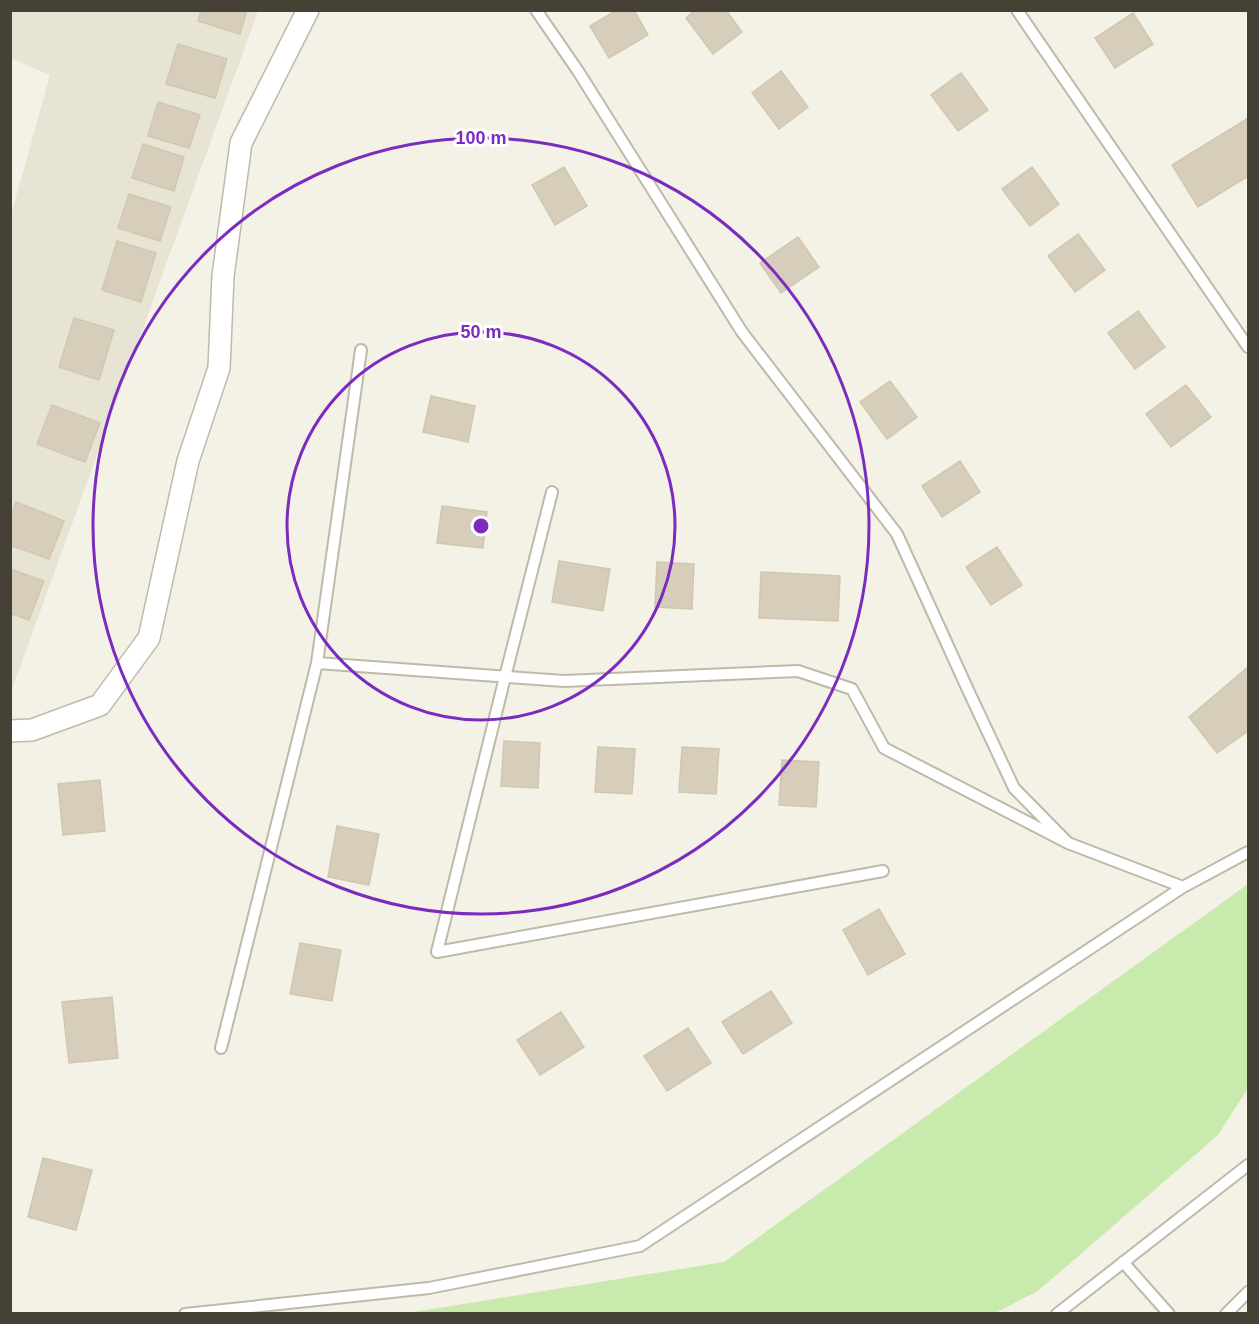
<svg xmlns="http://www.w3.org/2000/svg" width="1259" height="1324" font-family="Arial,sans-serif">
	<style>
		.residential { fill: #e8e4d3 }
		.green { fill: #c8eaad }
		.building { fill: #d6cebb; stroke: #d1c7ae; stroke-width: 1.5 }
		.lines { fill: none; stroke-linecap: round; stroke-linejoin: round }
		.service-casing { stroke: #bfbaa8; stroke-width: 14 }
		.minor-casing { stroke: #bfbaa8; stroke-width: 24 }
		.service { stroke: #fff; stroke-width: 10 }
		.minor { stroke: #fff; stroke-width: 21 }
		.ring { fill: none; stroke: #7b2cbf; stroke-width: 3 }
		.centre { fill: #7b2cbf; stroke: #fff; stroke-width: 3 }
		.ring-label { font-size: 18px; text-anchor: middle; font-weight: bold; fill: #7b2cbf; stroke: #fff; stroke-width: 6; stroke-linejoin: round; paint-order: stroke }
	</style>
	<rect width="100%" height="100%" fill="#f4f1e6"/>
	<path class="residential" d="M11,11H258L11,692V215L50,75L11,58Z"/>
	<path class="green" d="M1248,884V1088L1218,1135L1038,1291L993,1314L407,1313L724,1262Z"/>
	<path class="building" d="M201,10H247L240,34L198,21Z
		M617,10H634L648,35L609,58L590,26Z
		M695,10H726L742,32L713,54L686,18Z
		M1133,13L1153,44L1115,68L1095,38Z
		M178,44L227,59L215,98L166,84Z
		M781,71L808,107L779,129L752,93Z
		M961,73L988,110L958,131L931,95Z
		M158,102L200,115L189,148L148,136Z
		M1248,118V176L1198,207L1172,165Z
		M143,144L184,157L174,191L132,178Z
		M564,167L587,206L555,225L532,185Z
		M1032,167L1059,204L1030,226L1002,189Z
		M129,194L171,207L160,241L118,228Z
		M1078,234L1105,270L1075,292L1048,256Z
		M798,237L819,267L781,293L760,263Z
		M117,241L156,253L141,302L102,290Z
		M1138,311L1165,347L1135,369L1108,333Z
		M74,318L114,330L99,380L59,367Z
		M890,381L917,417L887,439L860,402Z
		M1186,385L1211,417L1171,447L1146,414Z
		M431,396L475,406L468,442L423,432Z
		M52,405L100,423L85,462L37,444Z
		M960,461L980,492L942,517L922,486Z
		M16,502L64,521L49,559L10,545V517Z
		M442,506L487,512L483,548L437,543Z
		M997,547L1022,585L991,605L966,567Z
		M559,561L610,569L603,611L552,602Z
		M657,562L694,564L692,609L655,607Z
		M10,569L44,581L29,620L10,613Z
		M761,572L840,576L838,621L759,618Z
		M1248,667V731L1217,753L1189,717Z
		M504,741L540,743L538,788L501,786Z
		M598,747L635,749L632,794L595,792Z
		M682,747L719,749L716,794L679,792Z
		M782,760L819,762L816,807L779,805Z
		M100,780L105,831L63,835L58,784Z
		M337,826L379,834L369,885L328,877Z
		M879,909L905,954L868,975L843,930Z
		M300,943L341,950L332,1001L290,994Z
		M771,991L792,1023L743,1054L722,1022Z
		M112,997L118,1058L69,1063L62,1002Z
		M561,1012L584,1047L540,1075L517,1040Z
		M688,1028L711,1063L667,1091L644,1056Z
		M43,1158L92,1170L76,1230L28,1217Z"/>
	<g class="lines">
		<defs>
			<path id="service" d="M536,10L578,71L742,332L897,534L968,690L1014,788L1068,843L1183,887
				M1017,10L1248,347
				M552,492L505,677L437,952L883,871
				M317,663L361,350
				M221,1048L317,663L564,681L798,671L852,689L884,748L1068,843
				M1123,1262L1169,1314
				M185,1314L429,1288L640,1246L1183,887L1248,852
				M1057,1314L1248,1165
				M1226,1314L1248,1292"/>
			<path id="minor" d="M10,731L32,730L100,705L149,638L188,461L219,368L223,276L241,143L308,10"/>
		</defs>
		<use href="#service" class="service-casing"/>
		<use href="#minor" class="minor-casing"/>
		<use href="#service" class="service"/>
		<use href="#minor" class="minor"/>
	</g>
	<g class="ring">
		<circle cx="481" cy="526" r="194"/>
		<circle cx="481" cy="526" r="388"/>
	</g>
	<circle cx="481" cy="526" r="9" class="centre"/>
	<g class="ring-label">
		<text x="481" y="144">100 m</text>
		<text x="481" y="338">50 m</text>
	</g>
	<rect width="1259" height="1324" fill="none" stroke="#464135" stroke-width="24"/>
</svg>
